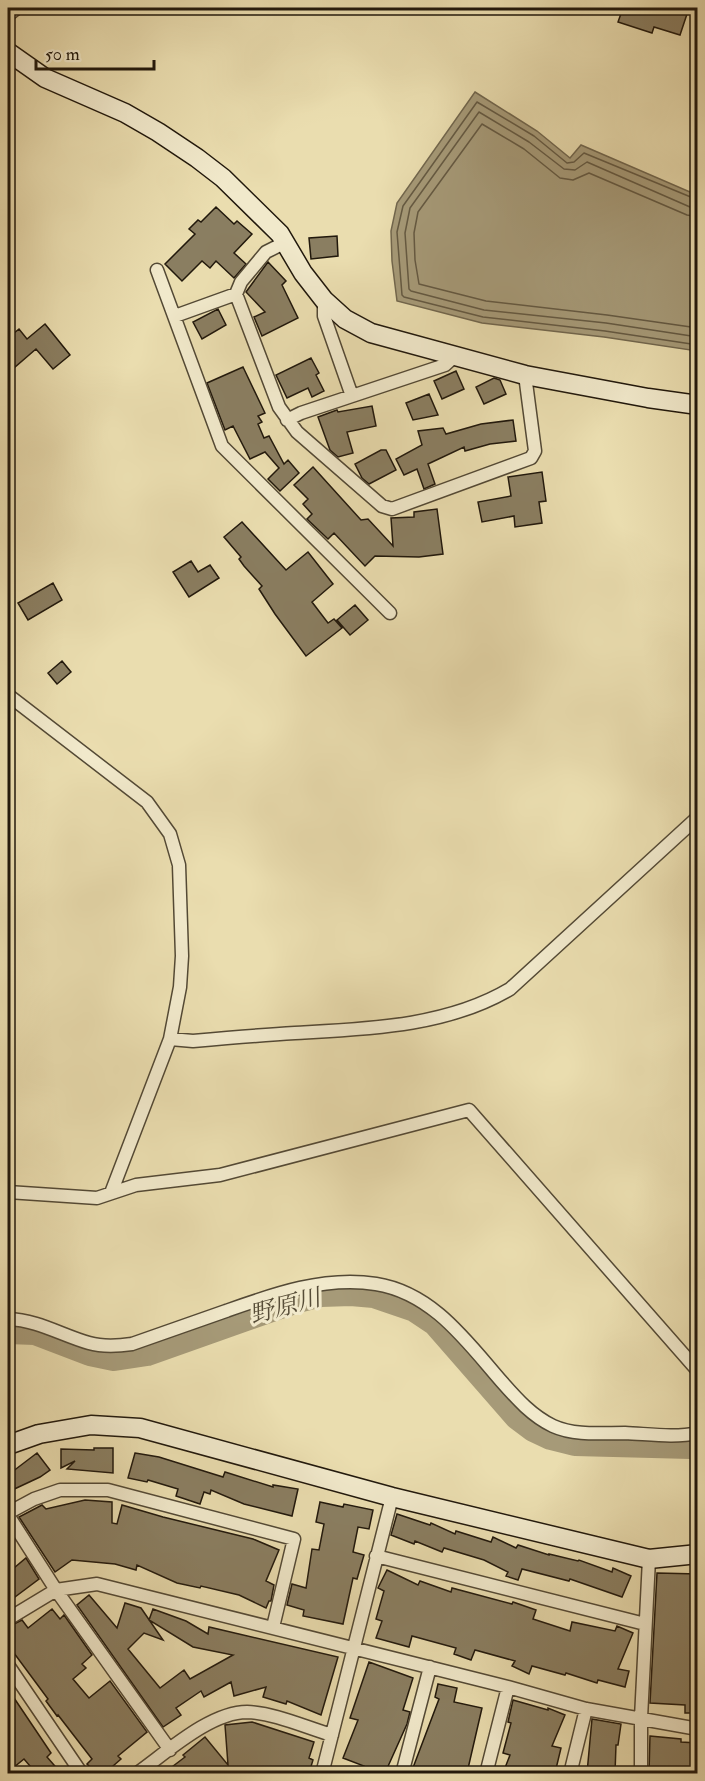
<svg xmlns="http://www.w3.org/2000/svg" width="705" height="1781" font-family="'IM FELL Double Pica','Noto Serif JP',serif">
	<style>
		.water { fill: #a69a78; stroke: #71664d; stroke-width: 1.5 }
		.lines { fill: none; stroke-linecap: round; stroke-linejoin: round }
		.shore { stroke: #645942; stroke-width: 1.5 }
		.river { stroke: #a69a78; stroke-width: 28 }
		.building { fill: #8a7e61; stroke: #21180c; stroke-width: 1.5 }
		.street-casing { stroke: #534935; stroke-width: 15 }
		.secondary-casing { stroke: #21180c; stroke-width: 21 }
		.street { stroke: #f1e9cb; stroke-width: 12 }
		.secondary { stroke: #f1e9cb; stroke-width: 18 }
		.labels { text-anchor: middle; stroke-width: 6; stroke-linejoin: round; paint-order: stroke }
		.water-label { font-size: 24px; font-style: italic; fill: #564c37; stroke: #f1e9cb }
	</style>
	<rect width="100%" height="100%" fill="#eaddaf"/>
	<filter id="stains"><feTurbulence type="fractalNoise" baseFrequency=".00333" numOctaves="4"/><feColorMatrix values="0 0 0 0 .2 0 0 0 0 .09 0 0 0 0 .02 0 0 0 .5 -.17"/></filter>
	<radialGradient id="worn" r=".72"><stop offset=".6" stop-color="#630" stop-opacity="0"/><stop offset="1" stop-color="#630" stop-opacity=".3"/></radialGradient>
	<path class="water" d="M475,92L537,131L570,158L581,145L697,195V351L604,337L482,323L397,301L392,261L391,231L397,203Z"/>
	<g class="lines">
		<path class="shore" d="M698,200L584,153L574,162L567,163L534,136L477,102L403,206L397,232L402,295L404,297L483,317L605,331L698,345
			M698,208L690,207L587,162L575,170L564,169L529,142L479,112L410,208L405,233L409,289L411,291L484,310L606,323L698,337
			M698,217L687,215L589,173L573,180L560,178L524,149L482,124L418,212L414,233L415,260L419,284L486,301L607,315L698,328"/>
		<path class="river" d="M8,1330L35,1331L90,1352L114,1357L147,1352L294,1300L321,1293L351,1292L374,1294L415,1308L436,1322L518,1416L534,1428L551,1436L575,1442L691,1445L698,1443"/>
	</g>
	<path class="building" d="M623,8H689L680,35L654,27L652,33L618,22Z
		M216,207L234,224L237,221L252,234L234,253L246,264L234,278L216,261L210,268L202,261L182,281L165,264L195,234L189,229L198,220L201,222Z
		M337,236L338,256L311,259L309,238Z
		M268,262L286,281L282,285L298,318L262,336L254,317L265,312L246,292Z
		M218,309L226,325L202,339L193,322Z
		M45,324L70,355L53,369L36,349L8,373V338L19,329L27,339Z
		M311,358L319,373L316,375L324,391L312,397L308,388L287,398L276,375Z
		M243,367L265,413L258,416L262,422L258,424L264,438L269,436L284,464L288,460L299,473L280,491L268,479L279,468L265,452L250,459L233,426L225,430L207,383Z
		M456,371L464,389L442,399L434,381Z
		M494,378L500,380L506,394L484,404L476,387Z
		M429,394L438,415L413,420L406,403Z
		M372,406L376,426L347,432L353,453L338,457L330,450L318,417L337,410L338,412Z
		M513,420L516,441L490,444L465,451L464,447L428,464L435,484L424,489L417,469L404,475L396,459L422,445L418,431L443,428L446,434L481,424Z
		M381,450H386L396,470L369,484L362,478L355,464Z
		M313,467L361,520L368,519L393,546L391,518L414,517V512L437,509L443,554L419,557L375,556L365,566L334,533L328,539L307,519L312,514L303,504L308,499L294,485Z
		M542,472L546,501L539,502L542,523L515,527L514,516L482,522L478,502L511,496L508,477Z
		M242,522L286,570L308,552L333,584L312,602L328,623L334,619L342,628L306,656L275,614L259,589L262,586L244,566L239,559L241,557L224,537Z
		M191,561L198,572L210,565L219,578L189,597L173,572Z
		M53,583L62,600L28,620L18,603Z
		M355,605L368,620L350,635L337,620Z
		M62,661L71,672L57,684L48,673Z
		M94,1448H113V1473L67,1469L75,1461L61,1468V1449L94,1450Z
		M37,1453L50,1470L40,1477L8,1492V1475Z
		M135,1453L159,1457L223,1477L225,1472L273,1487V1485L298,1489L292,1516L244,1504L211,1490L210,1494L204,1492L200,1504L176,1496L178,1489L148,1480L147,1482L128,1478Z
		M85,1500L112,1502V1523L117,1524L122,1505L163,1517L253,1539L279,1550L266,1581L274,1585L271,1601H269L266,1608L239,1595L201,1586L200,1588L177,1583L137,1565L136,1570L115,1564L72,1560L55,1572L19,1517L42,1505L46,1509Z
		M320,1502L343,1507L344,1504L373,1510L369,1529L358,1527L353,1552L364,1555L357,1579L353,1578L343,1624L303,1616L304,1610L287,1605L292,1584L306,1588L312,1549L319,1550L324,1524L316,1522Z
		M397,1514L430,1525L431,1523L455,1534L456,1531L491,1542L493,1537L516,1548L518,1545L549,1555V1554L578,1561L579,1560L612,1572L613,1568L631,1576L622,1597L570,1579L569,1581L522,1569L518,1580L506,1576L508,1572L484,1560L444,1548L442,1552L415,1541L414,1544L391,1535Z
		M26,1558L39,1579L15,1597L8,1587V1573Z
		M387,1570L418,1585L420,1581L451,1592L452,1588L512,1604L513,1602L536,1610L533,1619L570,1631L572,1622L615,1631L617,1626L633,1633L618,1669L629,1671L625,1687L598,1680L597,1683L566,1673L565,1675L532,1666L529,1674L512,1666L515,1661L475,1650L471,1660L454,1654L456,1648L412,1636L409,1647L376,1638L382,1621L376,1619L384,1591L378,1588Z
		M657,1573L698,1574V1713H685V1705L650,1703Z
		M89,1595L117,1628L125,1603L141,1608L163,1640L144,1633L128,1649L160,1688L184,1670L190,1679L233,1655L193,1647L149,1620L153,1609L186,1621L208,1634L209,1627L338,1657L321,1715L287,1701L286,1704L263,1697L266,1687L234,1696L231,1682L204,1697L201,1691L176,1708L181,1715L163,1727L77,1605Z
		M52,1609L60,1619L64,1615L92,1655L82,1664L86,1668L73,1679L89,1698L110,1681L147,1732L118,1756L121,1759L105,1773H96L87,1764L92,1759L58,1715L57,1716L46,1701L48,1699L8,1645V1627L22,1620L28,1628Z
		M369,1662L413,1678L403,1710L410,1712L407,1724L385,1773H373L362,1769L364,1766L343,1758L358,1720L350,1718Z
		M438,1684L457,1688L454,1702L482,1708L467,1773H411L439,1699L435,1697Z
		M8,1689L51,1753L47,1757L61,1773H36L24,1759L8,1772V1748L12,1745L8,1738Z
		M513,1700L548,1710V1708L565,1715L552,1746L561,1748L555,1773H503L510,1755L503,1753L511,1723L508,1722Z
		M592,1719L621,1724L618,1745H616L615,1773H587Z
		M252,1722L314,1742L309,1758L313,1760L309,1773H164L185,1757L183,1755L205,1737L228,1765L225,1725Z
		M650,1736L681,1739V1742L698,1743V1773H649Z"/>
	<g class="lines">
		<defs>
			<path id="street" d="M8,15L17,8
				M284,243L266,252L241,282L236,294L279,407L297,432L382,506L392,509L531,458L535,451L525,375
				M157,270L222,446L390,613
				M324,300V316L352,396
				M175,316L236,294
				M287,420L301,413L445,365L455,356
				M8,695L147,802L170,834L179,865L182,956L180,987L170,1039L111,1193
				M170,1039L193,1041C227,1038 261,1035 295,1033C366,1029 446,1027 510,989L698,817
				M8,1192L97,1198L136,1185L220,1175L469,1110L698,1371
				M8,1319C38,1320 61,1335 89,1343C103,1347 118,1346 132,1344C163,1333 195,1322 226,1311C274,1294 324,1276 376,1284C433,1293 467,1342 502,1382C517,1399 532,1416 553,1426C575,1436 601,1433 625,1433C649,1434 674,1438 698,1433
				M8,1513L34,1499L60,1490H108L294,1539L273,1627
				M8,1515L56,1590L170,1750
				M376,1556L645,1624
				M8,1619L56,1590L97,1584L508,1687L586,1709L698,1729
				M8,1665L82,1774
				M136,1774C166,1753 210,1712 247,1712C275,1713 305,1727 332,1735
				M322,1774L392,1497
				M402,1774L430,1667
				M486,1774L508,1687
				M570,1774L586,1709
				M641,1774V1718L649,1559"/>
			<path id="secondary" d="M8,52L45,78L125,113L158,132L197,158L223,178L280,234L303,273L324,300L345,319L371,333L525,375L648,398L698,405
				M8,1445L39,1434L91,1425L140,1428L392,1497L649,1559L698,1554"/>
		</defs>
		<use href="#street" class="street-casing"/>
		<use href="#secondary" class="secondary-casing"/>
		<use href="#street" class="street"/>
		<use href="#secondary" class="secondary"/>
	</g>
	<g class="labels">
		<g class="water-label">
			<text transform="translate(285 1306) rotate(-15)" y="8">野原川</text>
		</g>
	</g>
	<rect width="705" height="1781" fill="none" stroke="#eaddaf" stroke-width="30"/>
	<rect x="9" y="9" width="687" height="1763" fill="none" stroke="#21180c" stroke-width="3"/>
	<rect x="15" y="15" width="675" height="1751" fill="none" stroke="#21180c" stroke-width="1.5"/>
	<path d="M36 60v9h118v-9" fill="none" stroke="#21180c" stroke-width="3"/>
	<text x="45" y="60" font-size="18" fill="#21180c" stroke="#f1e9cb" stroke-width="4.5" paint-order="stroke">50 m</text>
	<rect width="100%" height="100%" filter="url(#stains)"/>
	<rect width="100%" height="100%" fill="url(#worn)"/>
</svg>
